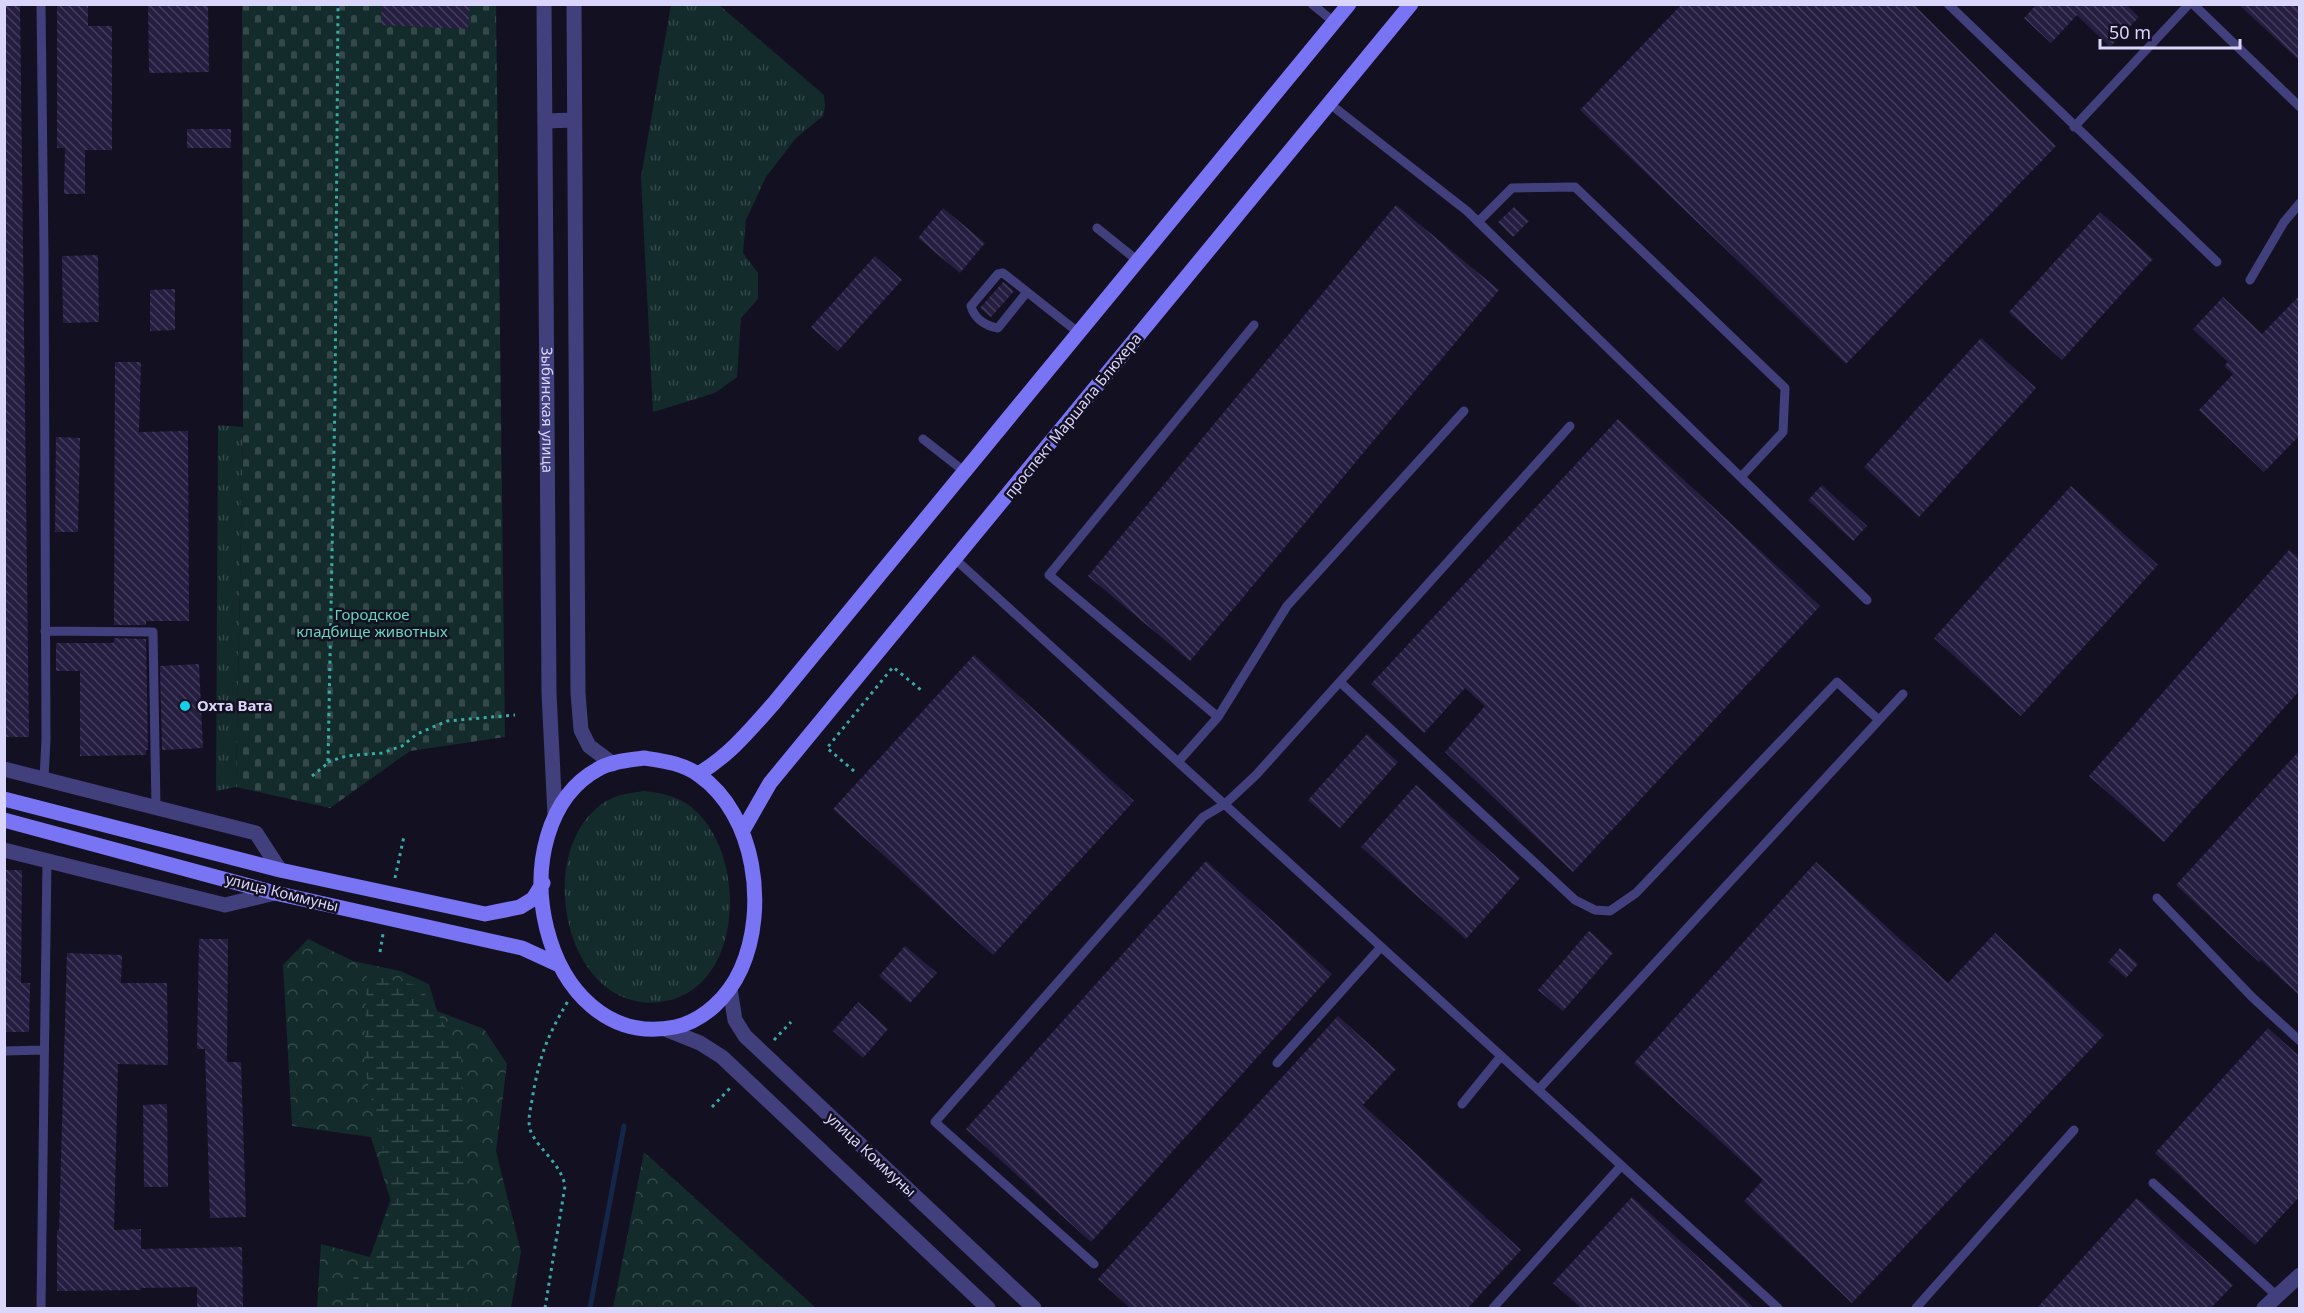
<svg xmlns="http://www.w3.org/2000/svg" width="2304" height="1313" font-family="'Noto Sans',sans-serif">
	<style>
		.grass { fill: url(#grass-tufts) }
		.forest { fill: url(#forest-crowns) }
		.wetland { fill: url(#wetland-marsh) }
		.cemetery { fill: url(#cemetery-stones) }
		.lines { fill: none; stroke-linecap: round; stroke-linejoin: round }
		.stream { stroke: #142748; stroke-width: 5 }
		.building { fill: url(#building-back-hatch) }
		.path { stroke: #39aba5; stroke-width: 3; stroke-dasharray: 3 4.5; stroke-linecap: butt }
		.lane { stroke: #423f7d; stroke-width: 9 }
		.street { stroke: #423f7d; stroke-width: 15 }
		.secondary { stroke: #7974f3; stroke-width: 15 }
		.poi-dot { fill: #14cfe7; stroke: #131022; stroke-width: 2 }
		.labels { text-anchor: middle; stroke-width: 5; stroke-linejoin: round; paint-order: stroke }
		.street-label { font-size: 15px; fill: #dad5fb; stroke: #131022 }
		.park-label { font-size: 15px; fill: #67d5bb; stroke: #131022 }
		.poi-label { font-size: 15px; font-weight: bold; fill: #dad5fb; stroke: #131022; text-anchor: start }
	</style>
	<defs>
		<pattern id="grass-tufts" width="24" height="20" patternUnits="userSpaceOnUse" patternTransform="scale(1.5)"><rect width="24" height="20" fill="#132b2b"/><path d="M3 7l-1-3M5 7V3M7 7l1-3M15 17l-1-3M17 17v-4M19 17l1-3" fill="none" stroke="#35494b"/></pattern>
		<pattern id="forest-crowns" width="20" height="18" patternUnits="userSpaceOnUse" patternTransform="scale(1.5)"><rect width="20" height="18" fill="#132b2b"/><path d="M2 6a3 3 0 1 1 6 0M12 15a3 3 0 1 1 6 0" fill="none" stroke="#35494b"/></pattern>
		<pattern id="wetland-marsh" width="20" height="14" patternUnits="userSpaceOnUse" patternTransform="scale(1.5)"><rect width="20" height="14" fill="#132b2b"/><path d="M1 5h8M5 5V1M11 12h8M15 12V8" fill="none" stroke="#35494b"/></pattern>
		<pattern id="cemetery-stones" width="16" height="16" patternUnits="userSpaceOnUse" patternTransform="scale(1.5)"><rect width="16" height="16" fill="#132b2b"/><path d="M2 7V4a2 2 0 0 1 4 0v3zM10 15v-3a2 2 0 0 1 4 0v3z" fill="#35494b"/></pattern>
		<pattern id="building-back-hatch" width="6" height="6" patternUnits="userSpaceOnUse" patternTransform="scale(1.5)"><rect width="6" height="6" fill="#251e41"/><path d="M-1 5l2 2M0 0l6 6M5-1l2 2" fill="none" stroke="#443e5d"/></pattern>
	</defs>
	<rect width="100%" height="100%" fill="#131022"/>
	<path class="grass" d="M671,5H719L824,95L825,106L823,116L796,138L766,177L746,220L743,253L758,273V299L741,318L737,377L715,393L653,412L641,177Z
		M218,425L243,427L236,787L216,791Z
		M644,791C660,793 674,795 687,804C749,846 747,992 660,1002C563,1013 532,848 605,802C617,794 631,793 644,791Z"/>
	<path class="forest" d="M308,939L353,961L400,971L429,984L437,1011L484,1029L507,1064L496,1151L521,1252L511,1308H317L321,1244L370,1257L392,1205L371,1137L292,1126L283,965Z
		M644,1152L816,1308H613Z"/>
	<path class="wetland" d="M367,975L420,986L461,1052L467,1308H347L344,1290L370,1257L393,1193L364,1066Z"/>
	<path class="cemetery" d="M242,5H496L505,737L410,751L330,808L236,787L243,427Z"/>
	<g class="lines">
		<path class="stream" d="M590,1308L624,1126"/>
	</g>
	<path class="building" d="M4,4H20L29,737H4Z
		M57,4H88V26H112V150H85V194H64L65,148H57Z
		M148,4H208L209,72L149,73Z
		M382,4H470L468,29L381,25Z
		M1682,4H1913L2056,146L1846,364L1580,110Z
		M2037,4H2126L2139,17L2110,47L2077,15L2051,43L2024,18Z
		M2238,4H2300V61Z
		M187,129H231V148H187Z
		M1396,205L1499,290L1190,661L1088,576Z
		M1514,207L1529,221L1513,237L1498,222Z
		M943,208L985,243L960,273L918,238Z
		M2100,212L2153,259L2062,360L2009,312Z
		M98,255L99,322L63,323L62,256Z
		M875,256L902,280L838,351L811,327Z
		M1003,282L1014,291L991,317L980,308Z
		M175,289V330L150,331V290Z
		M2300,295V435L2264,472L2199,410L2233,374L2224,366L2228,362L2193,329L2223,297L2262,334Z
		M1981,338L2036,388L1919,517L1864,467Z
		M115,362H141L139,432L188,431L189,621H146V625H114Z
		M1618,419L1820,606L1573,872L1445,752L1485,706L1465,688L1424,733L1371,684Z
		M56,437L80,438L78,532H55Z
		M1822,485L1867,526L1853,541L1808,500Z
		M2071,486L2158,565L2021,716L1934,638Z
		M2289,550L2300,559V690L2164,842L2089,776Z
		M114,638L146,639L148,750H146V755L80,756V671H56V643H114Z
		M974,655L1134,801L993,955L833,809Z
		M199,664L203,748L162,750L160,666Z
		M1367,734L1398,762L1340,828L1308,800Z
		M2300,750V996L2261,960L2259,962L2176,885Z
		M1416,785L1520,878L1466,939L1361,847Z
		M1206,861L1332,974L1091,1242L966,1129Z
		M1816,862L1948,983L1995,933L2104,1035L1852,1303L1744,1201L1763,1180L1634,1063Z
		M4,870H22L21,983H30L29,1032H4Z
		M1589,931L1613,953L1563,1011L1538,990Z
		M199,939H228L227,1062H241L246,1217L210,1218L205,1049H197Z
		M905,946L937,973L910,1003L879,976Z
		M2120,948L2138,964L2126,978L2108,962Z
		M67,953L122,955L121,983H167L168,1065L118,1064L114,1230L141,1229V1249L242,1247L243,1308H197V1287L141,1288V1290L57,1291V1230H59Z
		M858,1002L888,1029L863,1058L833,1031Z
		M1338,1016L1396,1069L1363,1105L1521,1250L1468,1308H1130L1098,1279Z
		M2268,1028L2300,1057V1196L2255,1245L2155,1153Z
		M167,1104L168,1187H144L143,1105Z
		M1632,1197L1754,1308H1581L1553,1283Z
		M2137,1198L2233,1285L2211,1308H2037Z"/>
	<g class="lines">
		<path class="path" d="M328,762L346,756L382,753L402,746L417,734L447,721L515,715
			M854,771L827,748L893,667L921,690
			M312,776L328,763L335,398L338,4
			M395,878L404,836
			M380,952L383,934
			M774,1040L791,1022
			M712,1107L731,1087
			M545,1308L565,1186C561,1165 543,1153 533,1136C526,1125 530,1112 532,1100C539,1058 546,1038 568,1001"/>
		<path class="lane" d="M41,4L44,255L46,740L44,778
			M1312,4L1334,22
			M1948,4L2217,262
			M2193,4L2300,107
			M1330,104L1467,211L1867,600
			M2074,127L2189,4
			M1478,222L1512,188L1575,187L1785,388L1783,432L1741,477
			M1097,228L1138,261
			M2250,280L2284,222L2300,203
			M1027,292L998,328C985,326 974,318 971,306L998,274L1003,273L1079,333
			M923,439L965,472
			M955,559L1778,1308
			M45,631L153,632L156,807
			M1341,683L1575,900L1595,910L1610,911L1636,893L1837,682L1879,720
			M1218,717L1049,575L1254,325
			M1178,762L1218,717L1287,606L1464,411
			M2157,898L2252,997L2300,1041
			M4,1051L44,1050
			M1277,1063L1381,947
			M1538,1090L1903,694
			M1462,1104L1501,1056
			M2153,1183L2277,1296
			M1094,1264L935,1122L1180,843L1203,817L1225,804L1256,775L1570,426
			M41,1308L47,860
			M1493,1308L1621,1166
			M1916,1308L2074,1130"/>
		<g class="street">
			<path id="s1" d="M544,4L549,693L555,815"/>
			<path d="M574,4L578,693L581,730L589,746L613,764"/>
			<path d="M545,121L574,120"/>
			<path d="M4,769L256,833L280,870"/>
			<path d="M4,850L225,905L275,893"/>
			<path d="M730,989L735,1020L745,1036L1034,1308"/>
			<path d="M665,1029L700,1043L722,1057L988,1308"/>
			<path d="M2264,1308L2300,1275"/>
		</g>
		<path class="secondary" d="M644,758C664,761 682,763 699,775C756,815 768,909 741,969C729,996 704,1021 675,1027C540,1054 493,824 600,768C613,761 630,760 644,758Z
			M698,774C730,755 750,730 774,703L1349,4
			M4,799L280,870L485,914L520,907L533,899L543,883
			M4,820L275,893L522,948L559,965
			M742,832L770,783L1411,4"/>
	</g>
	<circle class="poi-dot" cx="185" cy="706" r="6"/>
	<g class="labels">
		<g class="street-label">
			<text dy="5" stroke="none"><textPath href="#s1" startOffset="406">Зыбинская улица</textPath></text>
			<text transform="translate(1073 416) rotate(-51)" y="5">проспект Маршала Блюхера</text>
			<text transform="translate(282 893) rotate(14)" y="5">улица Коммуны</text>
			<text transform="translate(871 1155) rotate(43)" y="5">улица Коммуны</text>
		</g>
		<g class="park-label">
			<text x="372" y="620">Городское<tspan x="372" dy="17">кладбище животных</tspan></text>
		</g>
		<g class="poi-label">
			<text x="197" y="711">Охта Вата</text>
		</g>
	</g>
	<rect width="2304" height="1313" fill="none" stroke="#dad5fb" stroke-width="12"/>
	<path d="M2100 39v9h140v-9" fill="none" stroke="#dad5fb" stroke-width="3"/>
	<text x="2109" y="39" font-size="18" fill="#dad5fb" stroke="#131022" stroke-width="4.5" paint-order="stroke">50 m</text>
</svg>
